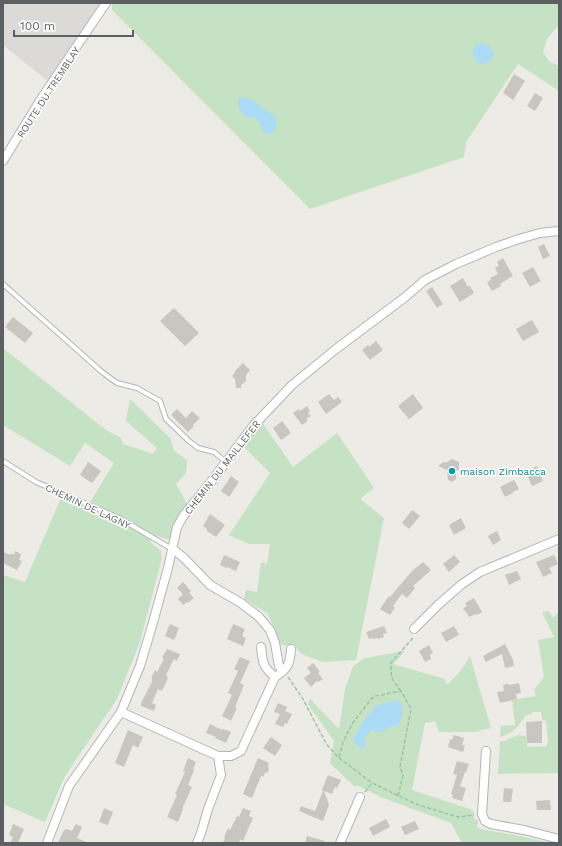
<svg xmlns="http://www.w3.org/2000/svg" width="562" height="846" font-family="'Work Sans',sans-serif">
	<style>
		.industrial { fill: #dcdad7 }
		.green { fill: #c6e2c4 }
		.water { fill: #acdbf6 }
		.building { fill: #c9c5c1 }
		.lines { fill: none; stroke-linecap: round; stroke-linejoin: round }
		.lane-casing { stroke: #b2b5b8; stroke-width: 6 }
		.street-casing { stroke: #b2b5b8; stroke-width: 10 }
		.path { stroke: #9dc3a5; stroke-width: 1.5; stroke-dasharray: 4 2; stroke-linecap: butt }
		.lane { stroke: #fff; stroke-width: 4 }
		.street { stroke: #fff; stroke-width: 8 }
		.culture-dot { fill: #0f9aa8; stroke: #fff; stroke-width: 1.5 }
		.labels { text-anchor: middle; stroke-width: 3; stroke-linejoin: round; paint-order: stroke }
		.street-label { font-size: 10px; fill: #5c6063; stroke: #fff }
		.culture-label { font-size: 10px; fill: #0d838f; stroke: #fff; text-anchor: start }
	</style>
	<rect width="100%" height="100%" fill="#edebe5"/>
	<path class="industrial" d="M3,3H100L49,82L3,45Z"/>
	<path class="green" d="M113,3H559V25L547,39L543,52L549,61L559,66V91L518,64L466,142L464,157L310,209L112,10V5Z
		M3,348L106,430L121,438L123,444L153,454L157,448L126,421L130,399L171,439L174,451L187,460L186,473L176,484L188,506L170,540L156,536L150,542L161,551L162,558L140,642L117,699L65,776L45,822L3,804V575L25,582L61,498L139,536L122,527L123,519L90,502L114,463L85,443L70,466L3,425Z
		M262,422L293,467L337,433L374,488L360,499L384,518L356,660L323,662L301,654L295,646L281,645L268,614L244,599L246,590L257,592L261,562L267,564L270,544H249L229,535L270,473L242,445Z
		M549,611L553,618L559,612V773L498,774L500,741H504L518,735L526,736L527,747L547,746V743H548L546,721L542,720L541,712H532V714L526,715C518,727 515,732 500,737L501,726L515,725L512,700L536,696L534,690L544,677L538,640L554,637L542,612Z
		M405,651L393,664L445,679L446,685C456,677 464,667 470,656L491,728L474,732H439L435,721L425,723L412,790L470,809L474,812V819L478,820L477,828L520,836L550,843H462L451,823L383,798L357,785L355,787L330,763L334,741L308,704L310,699L339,729L345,689L353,666L365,658Z"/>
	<path class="water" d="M481,43L489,46L494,54C491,62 486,63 479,65L472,53L476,44Z
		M242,97L255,101L262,108L274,115L277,124L273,133L269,134L264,133L260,124L254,117L249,118L241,113L238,104V100Z
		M391,701H398L401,702L403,709L399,725L388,727L382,732L372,730L365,737L364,742L366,747L362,749L355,743L353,739L364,720L376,706Z"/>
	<path class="building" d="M514,74L525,81L513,100L503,93Z
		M535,93L543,98L535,111L527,106Z
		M544,244L550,256L543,259L538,247Z
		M503,258L513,276L500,284L501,286L492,291L487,282L491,280L490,278L498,274L495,268L499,266L497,262Z
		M533,267L541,281L530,287L522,273Z
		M463,278L468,287L470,286L474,293L460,302L450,286Z
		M432,287L443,304L437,308L426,291Z
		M174,308L199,333L185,346L160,321Z
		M13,317L33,333L25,343L5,327Z
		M532,320L539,332L523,341L516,329Z
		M376,341L383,350L370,360L362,350L368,345L369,347Z
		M243,363L250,370L246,375V381L241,385L242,388H236L235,379L232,376L235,373L234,372Z
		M329,394L334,400L338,397L342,402L326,414L318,402Z
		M413,394L423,408L409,419L398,406Z
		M307,406L310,411L308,413L311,416L306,419L308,421L302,425L293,413L299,409L300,411Z
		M177,409L186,418L192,411L200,418L193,425L194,426L188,432L171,415Z
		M282,421L291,433L281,440L273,428Z
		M452,459L459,462V470L456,472V479L452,482L448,480L447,470L438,466L444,462L446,463Z
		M88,462L101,471L92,483L80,475Z
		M537,466L543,481L532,486L526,472Z
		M231,476L239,482L229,497L221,491Z
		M514,480L519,489L512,492L513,493L505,497L500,487Z
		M412,510L420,516L409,529L402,523Z
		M210,514L225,525L216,537L207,531L206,528L203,526Z
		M461,518L466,528L454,535L449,525Z
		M497,531L501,540L493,545L488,536Z
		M15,551L21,554L19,560L22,561L17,570L3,563V552L10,555L11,553L14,555Z
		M224,555L240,562L236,571L227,567L226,568L220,565Z
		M454,555L460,562L449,572L443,564Z
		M554,555L558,564L549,568L552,573L543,577L536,562Z
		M423,562L431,570L413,586L415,588L407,598L402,594L393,606L395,608L390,615L380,609L389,596L390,597L412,571Z
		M517,571L521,579L509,585L505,575Z
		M183,582L191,591L189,593L194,598L188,603L187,602L183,605L178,599L183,594L177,588Z
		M474,598L482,612L477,615L476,614L469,617L463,608L467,606L465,603Z
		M170,624L179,628L174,640L165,636Z
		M233,624L245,629L242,636L246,638L243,646L227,639Z
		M384,626L387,633L383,634L384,637L378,639V638L373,639L372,638L369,639L366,632Z
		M454,626L459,635L446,642L441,633Z
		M505,644L513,660L514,666L505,668L502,654L486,662L483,656Z
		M429,645L433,653L430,655L431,659L425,662L419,651Z
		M167,649L180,654L177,661L174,659L166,675L168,678L162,691L158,689L152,703L156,705L154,711L141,706V703L152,682V678H151L155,670L157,672L164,659L162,658Z
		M240,657L250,661L240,683L244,685L235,707L237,708L231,721L222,716L232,695L228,693L238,671L234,669Z
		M313,663L320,672L318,673L323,679L318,682L317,681L311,687L304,678L311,673L307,668Z
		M519,683L521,693L516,694L517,699L500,703L497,692L504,691L503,686L505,684H508L510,685Z
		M278,703L287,707L285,711L292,714L287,724L285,723L283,727L275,724L280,714L274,712Z
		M542,721V743H527L526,722Z
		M210,724L222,730L223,729L231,732L226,743L215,738L216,737L206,733Z
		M128,730L143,737L138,748L133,745L124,767L115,763Z
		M454,735L464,738L462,745L465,746L463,752L448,747L450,739L452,740Z
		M271,737L282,745L275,756L263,748Z
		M188,758L196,762L193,769L194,770L188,785L192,787L182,809H183L178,822L167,817L177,795L175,794L185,772L183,771Z
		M258,758L269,763L268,765L269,769L268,772L265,773L263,777L261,776L252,798L243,794Z
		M457,761L469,764L466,772H465L460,786L466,788L462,801L452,798L453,795L451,794L457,775L453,774Z
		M328,775L341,780L337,788L335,787L332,794L324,791L329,805L323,821L299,811L301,806L315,811L323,791L322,790Z
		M504,788L513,789L511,802H503Z
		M550,800L551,810H537L536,801Z
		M104,808L113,812L108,825L99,822Z
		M243,808L251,811L249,816L253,818L243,841L240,839L239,843H223L225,838L224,837L228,828L230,830L237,816L239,817Z
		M386,819L390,827L373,836L369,828Z
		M415,821L419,829L405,835L401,827Z
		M13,824L24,829L18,843H10L13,837L9,835Z
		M76,824L82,827L77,838L89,843H58L64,830L67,829L72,831Z
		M307,836L325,841L324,843H305Z"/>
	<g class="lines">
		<defs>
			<path id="lane" d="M3,284L102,372L117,383L137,388L160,401L166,419L189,441L198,448L214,452L226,462
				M3,461L36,482L121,519L172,549"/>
			<path id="street" d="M3,161L41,99L106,3
				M173,549L184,558L210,585L241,603L259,617L270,630L275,643L279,666L283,671
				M414,629L438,605L462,584L480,572L559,539
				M261,647C263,663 262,666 275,677
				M121,712L218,756H231L241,751L275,677C288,669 290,664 291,649
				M486,751L482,814L485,821L491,824L524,830L559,839
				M47,843L69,786L121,712L140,666L152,626L168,568L177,527L184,515L211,482L253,426L292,385L336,349L404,298L425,280L456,264L496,247L519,239L540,233L559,231
				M197,843L201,833L208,809L221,775L218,756
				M340,843L360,797"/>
		</defs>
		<use href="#lane" class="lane-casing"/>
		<use href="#street" class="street-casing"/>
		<path class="path" d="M288,677L303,699L327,745L339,758L359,773L372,783L416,804L448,814L459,817L474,815
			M401,691C391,679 391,678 391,663L412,639L413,637
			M339,757L343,742L352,724L371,699L376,696L401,691L411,709L400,767L403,775L398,796
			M365,792L372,783"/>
		<use href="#lane" class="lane"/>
		<use href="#street" class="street"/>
	</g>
	<circle class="culture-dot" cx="452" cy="471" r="4"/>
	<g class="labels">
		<g class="street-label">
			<text transform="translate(48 92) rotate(-57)" y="4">ROUTE DU TREMBLAY</text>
			<text transform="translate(222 467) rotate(-52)" y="4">CHEMIN DU MAILLEFER</text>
			<text transform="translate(88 506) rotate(25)" y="4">CHEMIN DE LAGNY</text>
		</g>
		<g class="culture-label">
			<text x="460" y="475">maison Zimbacca</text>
		</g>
	</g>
	<rect width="562" height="846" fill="none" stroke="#5c6063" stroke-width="8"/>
	<path d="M14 30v6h119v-6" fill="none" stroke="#5c6063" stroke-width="2"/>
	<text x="20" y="30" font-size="12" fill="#5c6063" stroke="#ffffff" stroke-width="3" paint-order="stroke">100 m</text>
</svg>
